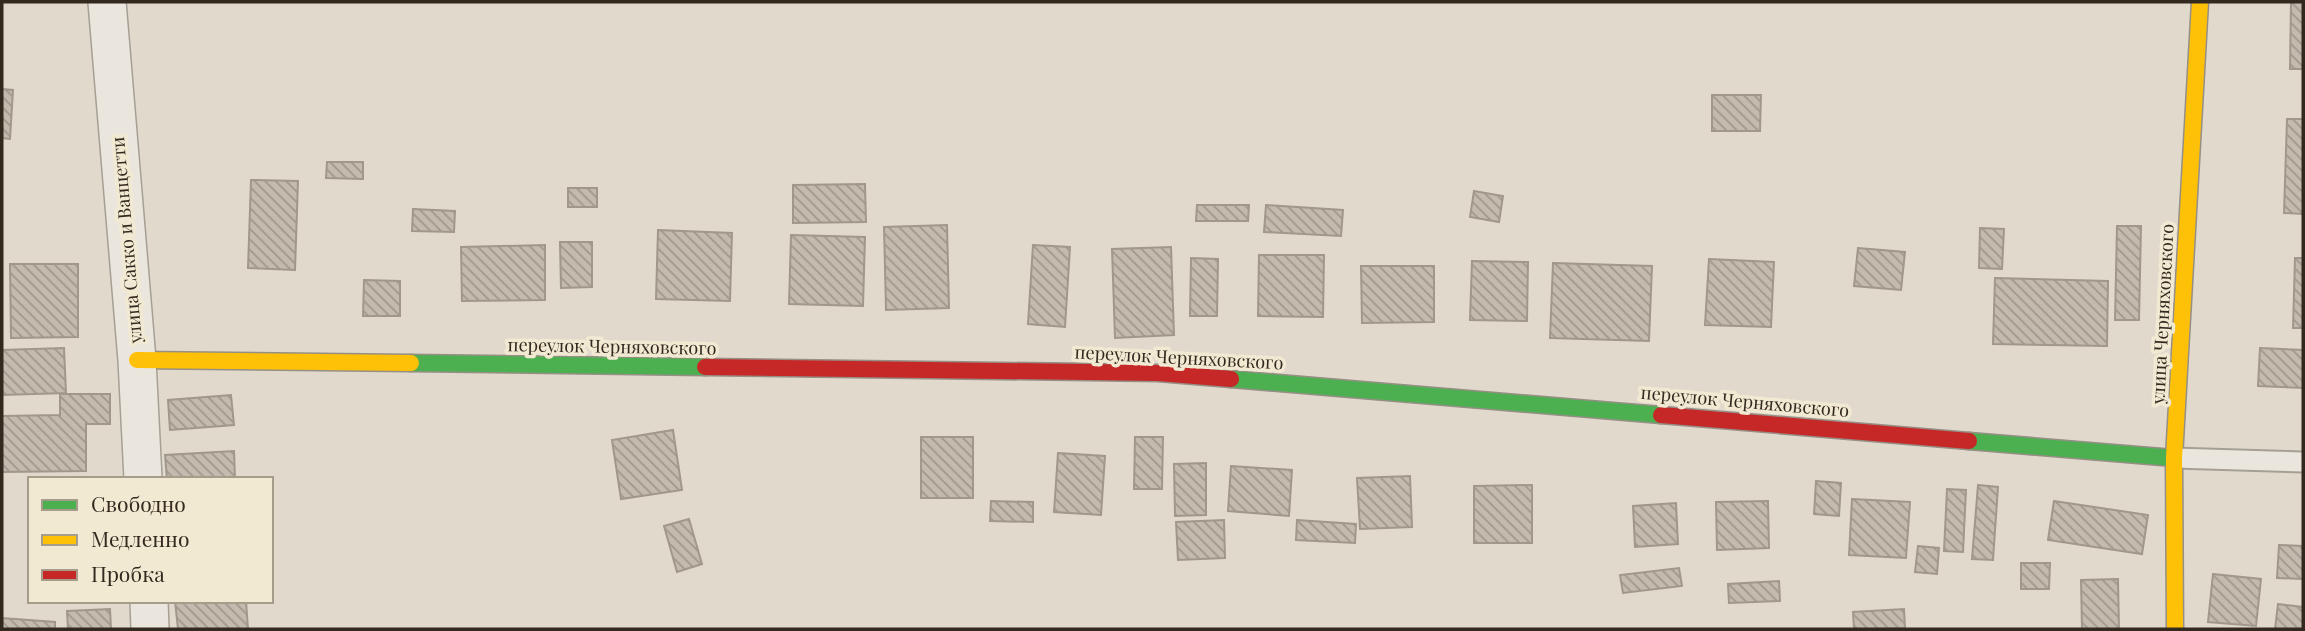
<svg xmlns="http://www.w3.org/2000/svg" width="2305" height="631" font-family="'Playfair Display',serif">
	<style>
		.building { fill: url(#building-back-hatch); stroke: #a1978c; stroke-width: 2 }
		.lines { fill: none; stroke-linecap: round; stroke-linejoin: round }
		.lane-casing { stroke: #a69f95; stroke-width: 23 }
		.street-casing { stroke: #a69f95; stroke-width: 40 }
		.fast-casing { stroke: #968f86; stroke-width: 19 }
		.slow-casing { stroke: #968f86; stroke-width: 19 }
		.jam-casing { stroke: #968f86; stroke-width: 19 }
		.lane { stroke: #eae6de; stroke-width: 19 }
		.street { stroke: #eae6de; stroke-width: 37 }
		.fast { stroke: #4caf50; stroke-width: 16 }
		.slow { stroke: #ffc107; stroke-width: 16 }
		.jam { stroke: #c62828; stroke-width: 16 }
		.labels { text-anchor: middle; stroke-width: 7; stroke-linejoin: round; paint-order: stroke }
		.street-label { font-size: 18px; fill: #34291f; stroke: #f2e9d3 }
	</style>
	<defs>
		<pattern id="building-back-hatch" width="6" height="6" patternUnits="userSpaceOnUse" patternTransform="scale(1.75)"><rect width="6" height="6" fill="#c4baae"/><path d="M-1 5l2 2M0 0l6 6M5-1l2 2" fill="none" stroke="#a0978d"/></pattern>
	</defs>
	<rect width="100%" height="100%" fill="#e1dacc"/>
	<path class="building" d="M2291,2H2303V69H2290Z
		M2,89L13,90L10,139L2,138Z
		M1712,95H1761L1760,131H1712Z
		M2287,119H2303V214L2284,213Z
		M327,162H363V179L326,178Z
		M251,180L298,181L295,270L248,268Z
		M865,184L866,222L793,223V185Z
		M568,188H597V207H568Z
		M1474,191L1503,196L1499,222L1470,217Z
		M1197,205H1249L1248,221H1196Z
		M1266,205L1343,210L1341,236L1264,232Z
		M413,209L455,211L454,232L412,231Z
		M947,225L949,308L886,310L884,227Z
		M2117,226H2141L2139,320H2115Z
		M1980,228L2004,229L2002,269L1979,268Z
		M658,230L732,233L730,301L656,299Z
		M791,235L865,237L863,306L789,304Z
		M560,242H592V287L561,288Z
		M545,245V300L462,301L461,247Z
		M1033,245L1070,247L1065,327L1028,324Z
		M1171,247L1174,335L1115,338L1112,249Z
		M1858,248L1905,252L1901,290L1854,286Z
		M1259,255H1324L1323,317L1258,316Z
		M1191,258L1218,259L1217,316H1190Z
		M2295,258H2303V328H2293Z
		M1709,259L1774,262L1771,327L1705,325Z
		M1472,261L1528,262L1527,321L1470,320Z
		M1553,263L1652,266L1649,341L1550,338Z
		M10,264H78V337L11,338Z
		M1361,266H1434V322L1362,323Z
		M1995,278L2108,281L2107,346L1993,344Z
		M364,280L400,281V316H363Z
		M64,348L66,393L2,395V350Z
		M2260,348L2303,350V388L2258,386Z
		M60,394H110V424H86V471L2,472V416L60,415Z
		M231,395L234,425L170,430L168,400Z
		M673,430L682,490L621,499L612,440Z
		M921,437H973V498H921Z
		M1135,437H1163L1162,489H1134Z
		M234,451L235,479H167L165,455Z
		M1058,453L1105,456L1101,515L1054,512Z
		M1206,463V515L1175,516L1174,464Z
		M1231,466L1292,470L1289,516L1228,511Z
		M1410,476L1412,527L1360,529L1357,478Z
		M1816,481L1841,483L1839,516L1814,514Z
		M1532,485V543H1474V486Z
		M1978,485L1998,487L1993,560L1972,559Z
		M1947,489L1966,490L1963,552L1944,551Z
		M1852,499L1910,502L1906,558L1849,555Z
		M991,501L1033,502V522L990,521Z
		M1768,501L1769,548L1717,550L1716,502Z
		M2054,501L2148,515L2142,554L2048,540Z
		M1676,503L1678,544L1635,547L1633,506Z
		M689,519L702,564L677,572L664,526Z
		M1224,520L1225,558L1178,560L1176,522Z
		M1297,520L1356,524L1355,543L1296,540Z
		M2279,545L2303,546V579L2277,578Z
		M1918,546L1939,548L1937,574L1915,572Z
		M2021,563H2050L2049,589H2021Z
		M1679,568L1682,586L1623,593L1620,575Z
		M2213,574L2261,579L2256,626L2208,622Z
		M2118,579L2119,629H2082L2081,580Z
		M1779,581L1780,601L1729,603L1728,584Z
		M175,601H246L248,629H178Z
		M2278,604L2303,607V629H2275Z
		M110,609L111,629H68L67,611Z
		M1904,609L1905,628L1854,629L1853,612Z
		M2,618L55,622V629H2Z"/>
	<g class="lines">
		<defs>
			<path id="lane" d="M2174,458L2303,462"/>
			<path id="street" d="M107,2L137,360L143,479
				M149,601L150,629"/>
			<path id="fast" d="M411,363L705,367
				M1231,379L1661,415
				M1969,441L2174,458"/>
			<path id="slow" d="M137,360L411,363
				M2175,629L2174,458L2200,2"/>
			<path id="jam" d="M705,367L1158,373L1231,379
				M1661,415L1969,441"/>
		</defs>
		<use href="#lane" class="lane-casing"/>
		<use href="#street" class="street-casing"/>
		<use href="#fast" class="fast-casing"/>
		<use href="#slow" class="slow-casing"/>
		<use href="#jam" class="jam-casing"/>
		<use href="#lane" class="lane"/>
		<use href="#street" class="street"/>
		<use href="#fast" class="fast"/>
		<use href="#slow" class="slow"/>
		<use href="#jam" class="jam"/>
	</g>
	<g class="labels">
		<g class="street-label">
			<text transform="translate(127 240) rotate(-95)" y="6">улица Сакко и Ванцетти</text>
			<text transform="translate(2163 314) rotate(-87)" y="6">улица Черняховского</text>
			<text transform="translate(612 347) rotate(1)" y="6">переулок Черняховского</text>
			<text transform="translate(1179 358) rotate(3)" y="6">переулок Черняховского</text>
			<text transform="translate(1745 402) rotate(5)" y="6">переулок Черняховского</text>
		</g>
	</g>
	<rect width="2305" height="631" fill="none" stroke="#34291f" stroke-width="7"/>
	<rect x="28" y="477" width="245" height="126" fill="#f2e9d3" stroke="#a69c8b" stroke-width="2"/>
	<rect x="42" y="500" width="35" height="10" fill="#4caf50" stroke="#a69c8b" stroke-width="2"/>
	<text x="91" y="512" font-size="21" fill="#34291f">Свободно</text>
	<rect x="42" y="535" width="35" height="10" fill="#ffc107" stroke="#a69c8b" stroke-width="2"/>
	<text x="91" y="547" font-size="21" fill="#34291f">Медленно</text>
	<rect x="42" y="570" width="35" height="10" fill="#c62828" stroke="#a69c8b" stroke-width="2"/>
	<text x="91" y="582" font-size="21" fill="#34291f">Пробка</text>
</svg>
